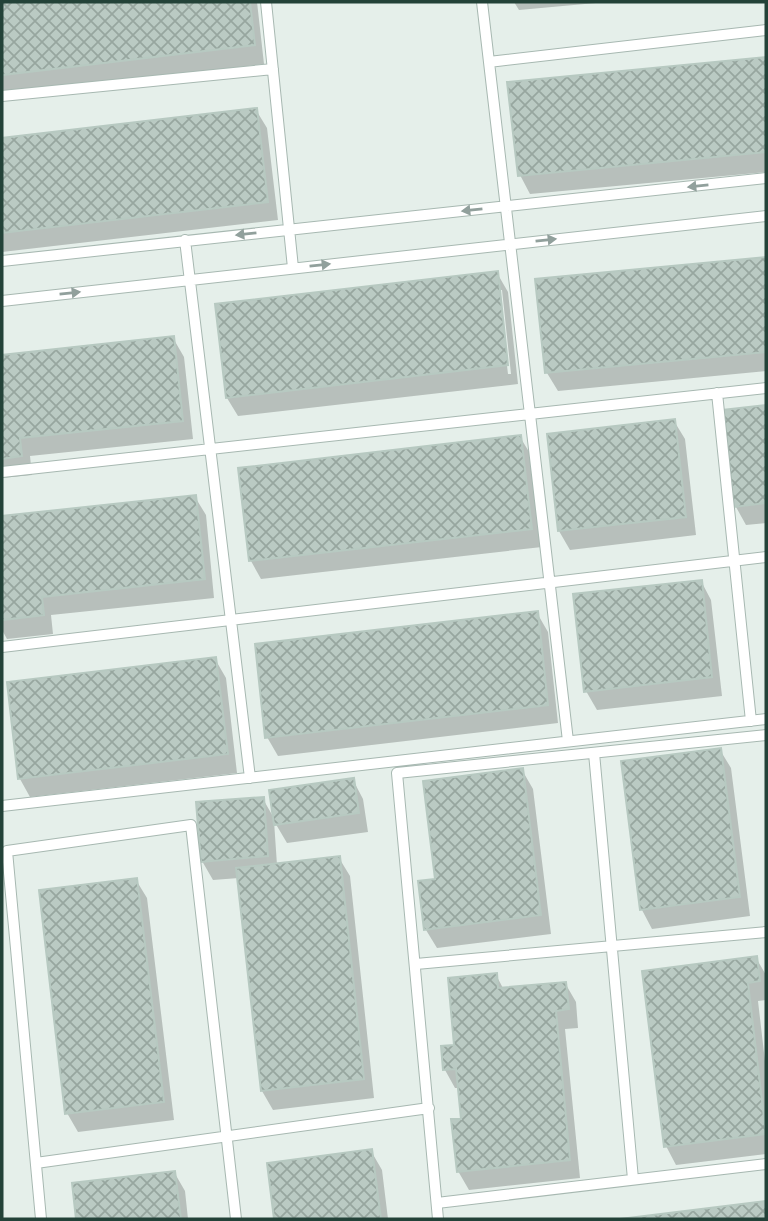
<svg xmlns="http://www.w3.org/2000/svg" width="768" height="1221" font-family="Raleway,sans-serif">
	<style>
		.shadow { fill: #0003; fill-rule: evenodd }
		.building { fill: url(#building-cross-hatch); stroke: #b7c9c1; stroke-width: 2 }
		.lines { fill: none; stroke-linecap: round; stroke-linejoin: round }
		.lane-casing { stroke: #a7b8b1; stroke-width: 12 }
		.lane { stroke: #fff; stroke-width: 10 }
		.oneway { fill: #91a09c }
	</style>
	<defs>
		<pattern id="building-cross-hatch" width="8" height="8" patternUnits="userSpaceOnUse" patternTransform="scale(1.75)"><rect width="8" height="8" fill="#bacac3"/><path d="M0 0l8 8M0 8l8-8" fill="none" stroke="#97a69f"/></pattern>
	</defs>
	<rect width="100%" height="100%" fill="#e5efea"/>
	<path class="shadow" d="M2,2H257L264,64L2,95Z
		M514,2H607L519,10Z
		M766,59V172L530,194L520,175L509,83Z
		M256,110L267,128L278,220L2,252V139Z
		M766,259V371L558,391L547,373L537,281Z
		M497,273L508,292L518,384L238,416L227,398ZM498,290H502L511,374H508Z
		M173,338L184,357L193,439L30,456L32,475L2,478V356Z
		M766,407V523L746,525L736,507L725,412Z
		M674,421L685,439L696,535L570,550L559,531L549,435Z
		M520,437L531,455L542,547L261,579L251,561Z
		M195,497L206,515L214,598L51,615L53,634L7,639L2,630V517Z
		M701,581L711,600L722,696L597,710L586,691Z
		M537,613L548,632L558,723L278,756L267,737Z
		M215,659L226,678L237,773L30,797L20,779Z
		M720,750L731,768L750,916L652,929L642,910L623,763Z
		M522,770L533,789L551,934L437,948L426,930L420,883L437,881Z
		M353,780L363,799L368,832L287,843L274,821L277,865L339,858L350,876L374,1098L273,1110L262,1091L239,878L213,880L202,861L263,799L275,820Z
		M136,880L147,898L174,1120L78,1132L67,1113Z
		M756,958L766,975V1000L758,1001L766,1070V1154L676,1165L666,1146Z
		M496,975L504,990L565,983L576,1002L578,1028L565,1029L580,1178L469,1190L458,1171L463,1120L460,1088H455L445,1070Z
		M371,1151L382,1170L388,1219H276L269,1165Z
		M174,1172L185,1191L188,1219H77L73,1184Z
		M766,1203V1219H634Z"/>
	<path class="building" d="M2,2H250L255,45L2,75Z
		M766,57V152L518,176L507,82Z
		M257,108L268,202L2,233V138Z
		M766,257V352L545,373L535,279Z
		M498,271L508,365L226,398L215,304Z
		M174,336L183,421L20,438L22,456L2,459V355Z
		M766,405V503L734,507L723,410Z
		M675,419L686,517L558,531L547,434Z
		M521,435L532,529L249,561L238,468Z
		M196,495L205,579L42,597L44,615L2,620V516Z
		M702,580L712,677L584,692L573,594Z
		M538,611L548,705L265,738L255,644Z
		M216,657L228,754L18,779L7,682Z
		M721,748L740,897L640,910L621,761Z
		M523,768L541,915L424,930L418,881L435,879L423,781Z
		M354,778L359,813L274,825L269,790Z
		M264,797L268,856L201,862L196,802Z
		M340,856L364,1079L261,1091L236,868Z
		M137,878L164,1102L65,1114L39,890Z
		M757,956L760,981L748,983L766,1134L664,1147L642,971Z
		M497,973L498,988L566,982L569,1009L556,1011L570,1160L457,1172L451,1119H461L456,1069L443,1070L441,1046L454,1045L448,978Z
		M372,1149L381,1219H274L267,1163Z
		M175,1171L181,1219H76L72,1183Z
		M766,1201V1219H620Z"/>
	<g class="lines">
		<defs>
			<path id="lane" d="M266,2L293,268
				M482,2L568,741
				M489,62L766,30
				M2,96L273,69
				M185,240L250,778
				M2,261L766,178
				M2,301L766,216
				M717,393L751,721
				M2,472L766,388
				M2,647L766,557
				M594,753L633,1179
				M2,806L766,719
				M416,964L766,932
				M36,1163L429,1108
				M437,1203L766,1164
				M41,1219L7,851L191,825L236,1219
				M438,1219L397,773L766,735"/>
		</defs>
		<use href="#lane" class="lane-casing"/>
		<use href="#lane" class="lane"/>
	</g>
	<defs><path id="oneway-solid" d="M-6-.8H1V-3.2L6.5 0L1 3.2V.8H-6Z" transform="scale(1.75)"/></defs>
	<g class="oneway">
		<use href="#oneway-solid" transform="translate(698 186) rotate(174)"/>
		<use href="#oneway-solid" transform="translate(472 210) rotate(174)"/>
		<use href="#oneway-solid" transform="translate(246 234) rotate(174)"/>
		<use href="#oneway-solid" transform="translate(546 240) rotate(-6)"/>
		<use href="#oneway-solid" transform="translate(320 265) rotate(-6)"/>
		<use href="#oneway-solid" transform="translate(70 293) rotate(-6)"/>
	</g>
	<rect width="768" height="1221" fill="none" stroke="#234238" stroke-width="7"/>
</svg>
